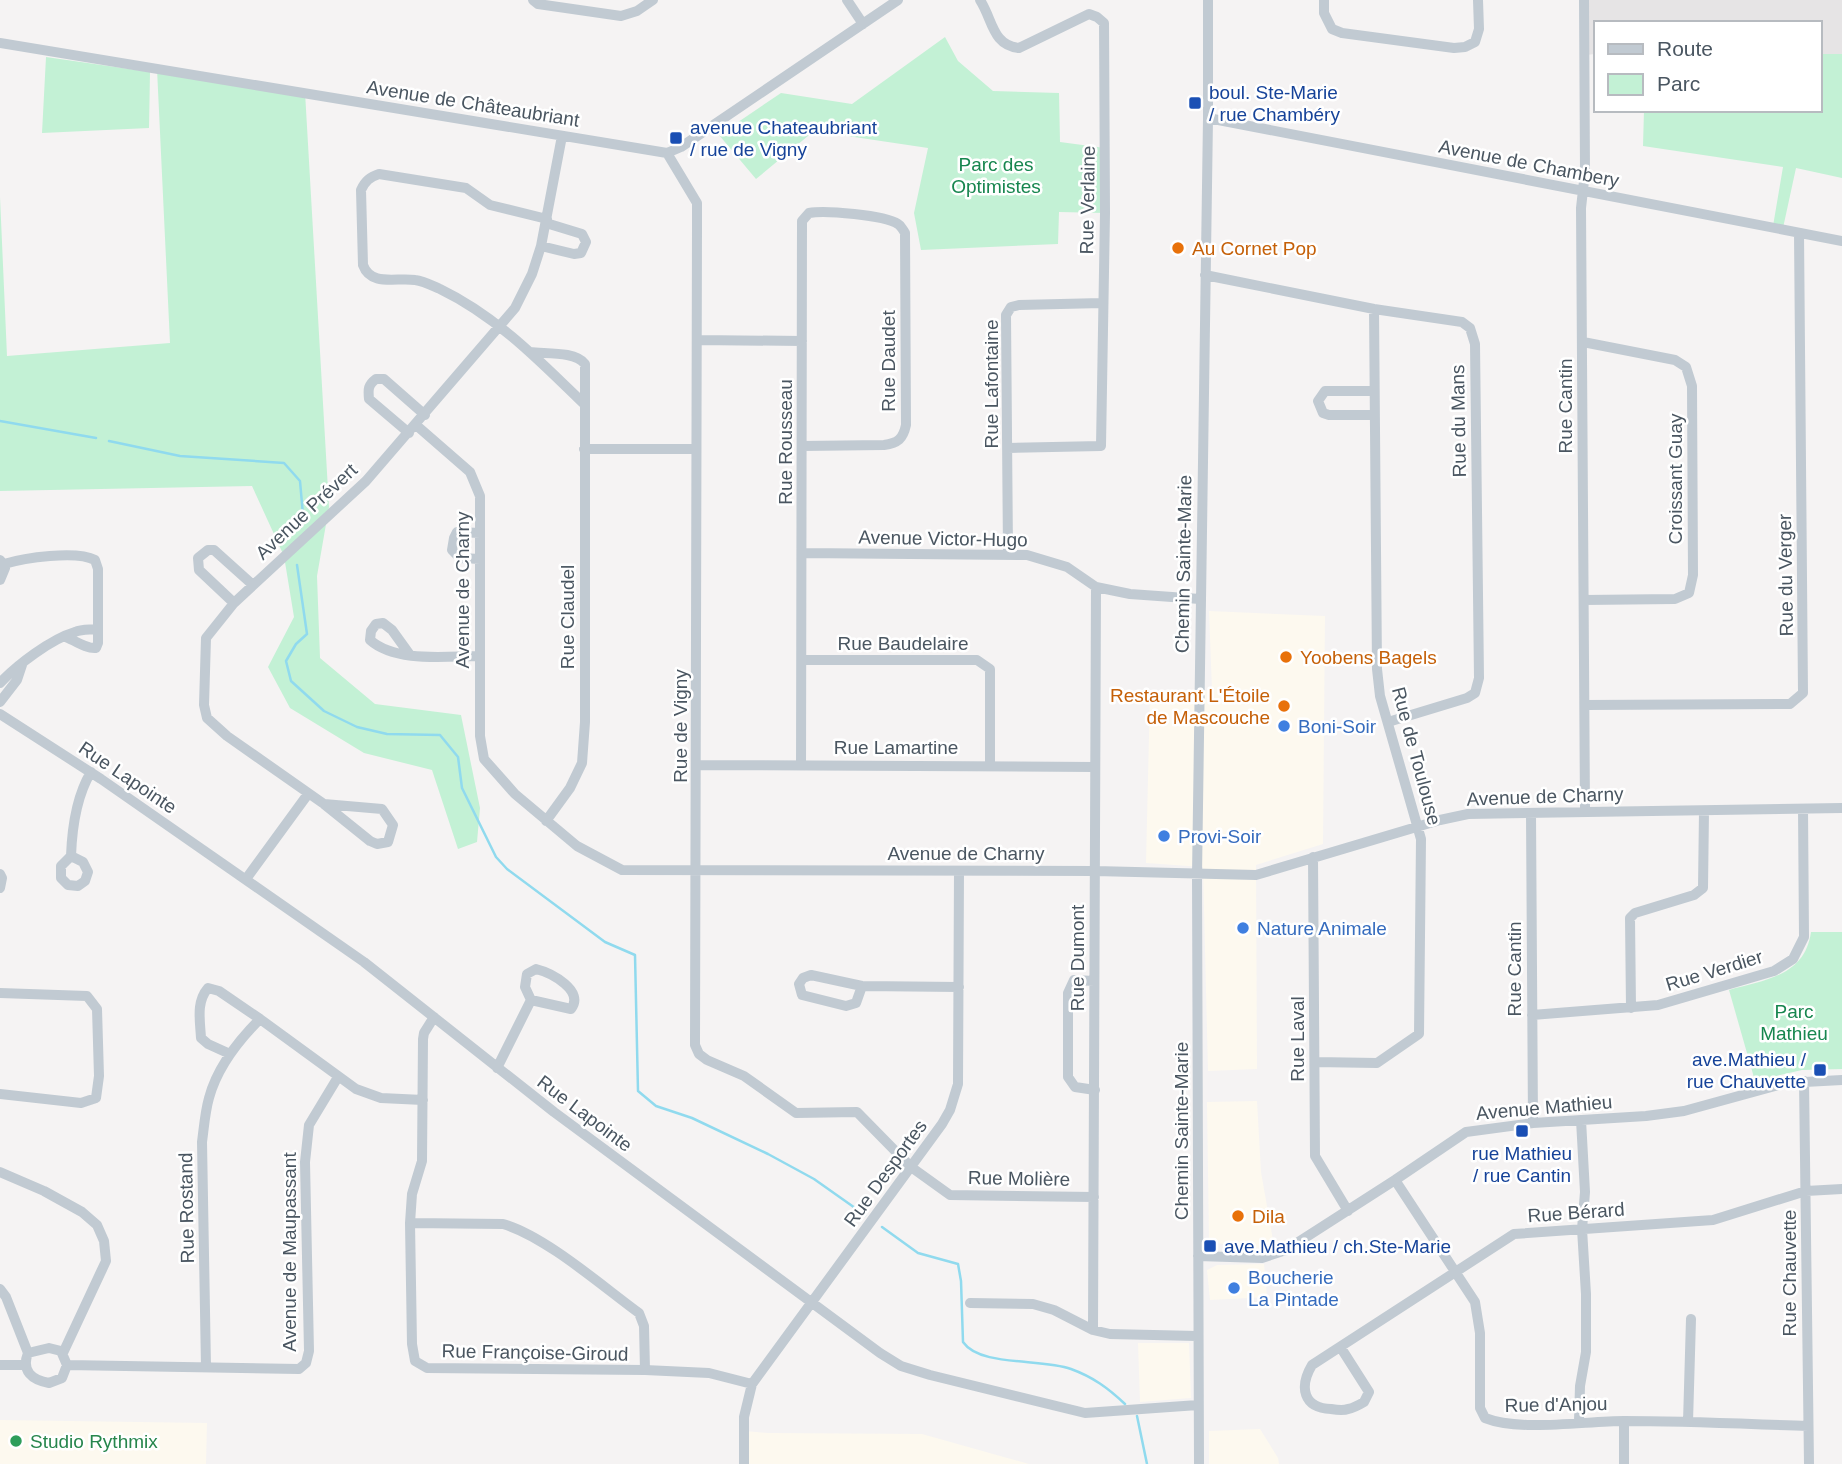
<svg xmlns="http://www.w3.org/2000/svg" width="1842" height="1464" font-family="Helvetica,sans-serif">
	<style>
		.commercial { fill: #fdf9ef }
		.education { fill: #e6e4e5 }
		.green { fill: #c3f1d5 }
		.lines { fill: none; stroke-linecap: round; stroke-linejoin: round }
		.stream { stroke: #90daee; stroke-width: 2.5 }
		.minor { stroke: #c1cad2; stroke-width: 10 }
		.transit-dot { fill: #1a4fb4; stroke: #fff; stroke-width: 2.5 }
		.food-dot { fill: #e8710a; stroke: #fff; stroke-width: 2.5 }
		.shop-dot { fill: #3f7fe0; stroke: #fff; stroke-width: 2.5 }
		.leisure-dot { fill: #2e9e5b; stroke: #fff; stroke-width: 2.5 }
		.labels { text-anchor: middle; stroke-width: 5; stroke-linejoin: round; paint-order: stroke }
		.transit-label { font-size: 19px; fill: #164399; stroke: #fff; text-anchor: start }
		.street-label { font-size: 19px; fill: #4a5661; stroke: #fff }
		.park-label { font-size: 19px; fill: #17864f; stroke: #fff }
		.food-label { font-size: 19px; fill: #c56008; stroke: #fff; text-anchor: start }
		.shop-label { font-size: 19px; fill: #366cbe; stroke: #fff; text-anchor: start }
		.leisure-label { font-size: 19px; fill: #27864d; stroke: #fff; text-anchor: start }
	</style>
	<rect width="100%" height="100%" fill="#f5f3f3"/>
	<path class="commercial" d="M1209,611L1325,616L1323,844L1256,865L1257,1069L1208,1071L1203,867L1146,863L1150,693L1212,690Z
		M1257,1101L1261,1172L1274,1246L1254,1248L1209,1242L1207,1102Z
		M1264,1264L1267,1297L1210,1300L1207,1270L1217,1265Z
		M1138,1343H1189L1191,1398L1140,1402Z
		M0,1420L207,1423L206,1464H0Z
		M1260,1429L1278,1458L1279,1464H1209V1431Z
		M745,1431L768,1433L922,1434L1029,1464H745Z"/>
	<path class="education" d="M1585,0H1842V54H1819V23H1595V54L1586,55Z"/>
	<path class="green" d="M945,37L958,61L993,91L1059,93L1060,142L1105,148V213L1059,212L1058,244L921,250L914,213L928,148L814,131L756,179L719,135L781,93L852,104Z
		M1819,54H1842V178L1796,168L1783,228L1773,226L1783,167L1643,146L1644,110H1819Z
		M46,57L150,72L149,128L42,133Z
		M157,69L305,92L329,507L317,576L320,658L375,704L461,715L480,808L477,842L458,849L432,770L364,753L290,708L268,667L294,617L284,556L252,486L0,491V197L7,356L170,343Z
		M1811,932H1842V1069L1802,1070L1755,1081L1729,990C1765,980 1805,976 1811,932Z"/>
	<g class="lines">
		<path class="stream" d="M0,421L96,438
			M109,441L180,456L284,463L300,481L303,515
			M297,565L307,634L296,644L286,661L291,681L324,711L357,727L387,734L440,735L458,757L462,788L496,857L507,869L605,942L635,955L638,1091L656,1106L692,1118L768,1154L814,1179L865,1215
			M882,1227L918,1253L958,1264L961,1281L963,1342C980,1367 1041,1358 1071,1369C1093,1377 1108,1388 1125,1404
			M1137,1416L1147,1464"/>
		<path class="minor" d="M533,0L538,4L621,16L637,11L653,0
			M847,0L863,24
			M980,0C993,20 992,45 1019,48L1089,14L1097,17L1104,23L1105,213L1101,446L1008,448
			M1324,0V13L1332,29L1342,33L1454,48L1465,47L1475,42L1479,29L1478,0
			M1584,0L1585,172L1581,208L1585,811
			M0,43L667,153L681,147L898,0
			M1208,118L1842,241
			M667,153L697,203V226L695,1045L699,1054L707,1060L744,1076L796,1113L857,1112L911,1167L950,1195L1094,1197
			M547,219L490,205L466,188L379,174C370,177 365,181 361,190L363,265C371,287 397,277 415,280C424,281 433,286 440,289C496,316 539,360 583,403
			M541,246L574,254L581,253L586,242L582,234L546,223
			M1205,275L1374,309L1462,322L1470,328L1475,344L1479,678L1475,693L1467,698L1388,722
			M697,340L802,341
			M1583,342L1675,360L1686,367L1692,386L1693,575L1689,593L1675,599L1584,600
			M530,352C546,354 575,351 585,364V722L582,763L570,788L546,821
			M1374,415H1329L1323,413L1318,401L1325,391H1374
			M416,425L470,472L480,496V736L484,759L515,794L577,846L622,870L1095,871L1256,875L1440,820L1468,814L1842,808
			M409,433L369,399C368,389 368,385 376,379H384L425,415
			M584,449H696
			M480,533L457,532L454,538L452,550L460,558L480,559
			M803,553L1027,555L1067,567L1096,587L1130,594L1200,599
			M1008,553L1006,315L1011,307L1019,305L1102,303
			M0,560L5,568L0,580
			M4,564C24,558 76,550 95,560L98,569V643L96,648C86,649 74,640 64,636
			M234,603L199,570L198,558L208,550H214L253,585
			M410,655L392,630L383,623L376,624L371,631L370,640C396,663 446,656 479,656
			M802,660H977L990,669V765
			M0,683C17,665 51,639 75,632C82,629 90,630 97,629
			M0,702L17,680L22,665
			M1585,705L1790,704L1803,693L1799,233
			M0,714L101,779L364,962L554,1112L880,1353L901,1366L930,1375L1085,1413L1198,1405
			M698,765L1094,767
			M801,765C802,584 801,403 802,221L809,213C825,210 884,215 898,224C900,225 904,231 905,233L906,425C903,439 898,443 884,445L802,446
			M324,804L382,809L393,825L388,842L377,844L370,841L324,804L227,736L207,718L204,705L206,638L234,603L366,481L515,308L532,274L541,246L562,136
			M1531,814L1533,1123
			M71,856L83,862L88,872L85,881L78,886L68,885L61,878V866Z
			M71,856C72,829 77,795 91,772
			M1313,857L1315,1156L1348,1211
			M0,874L2,878L0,888
			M246,879L308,794
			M536,969C552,973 585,991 571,1009L531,1000L525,987L527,974Z
			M1094,981L1074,980L1068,993V1077L1075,1087L1095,1090
			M862,986L856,1003L846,1006L802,995L799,984L803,978L811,975L862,986L959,987
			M0,993L87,996L97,1009L99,1076L96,1098L81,1103L0,1094
			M1631,1008L1630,918L1635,913L1694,895L1703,888L1704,811
			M1532,1015L1658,1005L1774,971L1793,959L1804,937L1803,809
			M434,1017L424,1033L423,1039L422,1161L412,1194L410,1223L412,1344L415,1361L427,1368L645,1370L709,1373L752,1384
			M230,1054L208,1044L201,1038C200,1020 196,1002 208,988L219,991L260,1019
			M1315,1062L1377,1063L1419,1034L1421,839L1380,696L1377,669L1374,309
			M497,1068L531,1000
			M1804,1081L1809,1464
			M0,1172L44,1191L82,1212L97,1225L104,1241L106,1261L63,1353
			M1395,1180L1475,1302L1480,1333V1408L1485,1418C1520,1432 1585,1421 1624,1421C1686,1421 1747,1424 1808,1426
			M410,1223L503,1224C545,1236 602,1286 639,1313L644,1326L645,1370
			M1198,1256L1262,1258L1286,1250L1395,1180L1466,1132L1533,1123L1646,1116L1684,1111L1786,1083L1842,1080
			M0,1289L6,1297L28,1353
			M970,1303L1033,1304L1054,1310L1093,1330L1110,1334L1197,1336
			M1093,1330L1096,587
			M49,1348L61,1351L67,1365L62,1378L49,1383C32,1380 21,1371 28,1353Z
			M1341,1348L1369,1392L1364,1402C1359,1405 1354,1408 1348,1409C1343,1411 1337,1410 1331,1409C1303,1408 1299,1387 1312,1365L1514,1234L1713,1220L1806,1191L1842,1189
			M0,1365H25
			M67,1365L299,1369L306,1363L309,1351L305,1162L309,1125L338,1077
			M206,1367L202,1142C204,1127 205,1112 209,1098C217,1068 239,1040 260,1019L356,1089L381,1098L423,1100
			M1579,1421L1580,1386L1586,1352V1294L1582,1229L1585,1192L1581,1120
			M1688,1422L1691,1319
			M744,1464V1417L752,1384L942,1124L950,1110L958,1084L959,871
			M1199,1464L1197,875L1208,118V0
			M1624,1464V1421"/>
	</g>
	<g class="transit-dot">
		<rect x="1188" y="96" width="14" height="14" rx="3.5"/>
		<rect x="669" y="131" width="14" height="14" rx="3.5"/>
		<rect x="1813" y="1063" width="14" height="14" rx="3.5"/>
		<rect x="1515" y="1124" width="14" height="14" rx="3.5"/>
		<rect x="1203" y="1239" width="14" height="14" rx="3.5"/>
	</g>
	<g class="food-dot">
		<circle cx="1178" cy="248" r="7"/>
		<circle cx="1286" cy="657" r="7"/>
		<circle cx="1284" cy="706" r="7"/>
		<circle cx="1238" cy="1216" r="7"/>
	</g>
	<g class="shop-dot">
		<circle cx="1284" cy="726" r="7"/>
		<circle cx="1164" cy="836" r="7"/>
		<circle cx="1243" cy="928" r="7"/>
		<circle cx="1234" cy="1288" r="7"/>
	</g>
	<circle class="leisure-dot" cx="16" cy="1441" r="7"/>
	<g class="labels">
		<g class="transit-label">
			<text x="1209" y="99">boul. Ste-Marie<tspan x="1209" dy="22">/ rue Chambéry</tspan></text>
			<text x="690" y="134">avenue Chateaubriant<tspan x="690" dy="22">/ rue de Vigny</tspan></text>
			<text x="1806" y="1066" text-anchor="end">ave.Mathieu /<tspan x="1806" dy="22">rue Chauvette</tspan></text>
			<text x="1522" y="1160" text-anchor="middle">rue Mathieu<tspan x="1522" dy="22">/ rue Cantin</tspan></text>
			<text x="1224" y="1253">ave.Mathieu / ch.Ste-Marie</text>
		</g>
		<g class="street-label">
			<text transform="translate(473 103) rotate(9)" y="7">Avenue de Châteaubriant</text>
			<text transform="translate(1529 163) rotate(11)" y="7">Avenue de Chambery</text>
			<text transform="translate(1087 200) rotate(-89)" y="7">Rue Verlaine</text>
			<text transform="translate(888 361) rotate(-90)" y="7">Rue Daudet</text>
			<text transform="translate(991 384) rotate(-90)" y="7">Rue Lafontaine</text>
			<text transform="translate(1565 406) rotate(-90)" y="7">Rue Cantin</text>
			<text transform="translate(1458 421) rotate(-91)" y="7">Rue du Mans</text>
			<text transform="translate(785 442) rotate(-90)" y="7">Rue Rousseau</text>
			<text transform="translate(1675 479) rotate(-90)" y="7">Croissant Guay</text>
			<text transform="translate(306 511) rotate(-43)" y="7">Avenue Prévert</text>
			<text transform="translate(943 538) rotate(1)" y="7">Avenue Victor-Hugo</text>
			<text transform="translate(1183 564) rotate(-89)" y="7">Chemin Sainte-Marie</text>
			<text transform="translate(1785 575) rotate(-91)" y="7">Rue du Verger</text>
			<text transform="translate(462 590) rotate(-90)" y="7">Avenue de Charny</text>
			<text transform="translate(567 617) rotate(-90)" y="7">Rue Claudel</text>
			<text x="903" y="650">Rue Baudelaire</text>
			<text transform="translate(680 726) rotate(-90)" y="7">Rue de Vigny</text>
			<text x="896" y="754">Rue Lamartine</text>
			<text transform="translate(1417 756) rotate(75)" y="7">Rue de Toulouse</text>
			<text transform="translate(128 777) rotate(34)" y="7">Rue Lapointe</text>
			<text transform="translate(1545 796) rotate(-2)" y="7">Avenue de Charny</text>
			<text x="966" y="860">Avenue de Charny</text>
			<text transform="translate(1077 958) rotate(-90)" y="7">Rue Dumont</text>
			<text transform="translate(1514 969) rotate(-90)" y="7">Rue Cantin</text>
			<text transform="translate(1714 970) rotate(-17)" y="7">Rue Verdier</text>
			<text transform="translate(1297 1039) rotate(-90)" y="7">Rue Laval</text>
			<text transform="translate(1544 1107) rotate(-5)" y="7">Avenue Mathieu</text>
			<text transform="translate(585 1113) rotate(37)" y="7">Rue Lapointe</text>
			<text transform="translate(1181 1131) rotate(-90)" y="7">Chemin Sainte-Marie</text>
			<text transform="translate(885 1173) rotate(-54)" y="7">Rue Desportes</text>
			<text transform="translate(1019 1178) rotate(1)" y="7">Rue Molière</text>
			<text transform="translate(186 1208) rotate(-91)" y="7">Rue Rostand</text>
			<text transform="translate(1576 1212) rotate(-4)" y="7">Rue Bérard</text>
			<text transform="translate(289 1252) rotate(-90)" y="7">Avenue de Maupassant</text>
			<text transform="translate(1789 1273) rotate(-90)" y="7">Rue Chauvette</text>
			<text transform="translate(535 1352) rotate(1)" y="7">Rue Françoise-Giroud</text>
			<text transform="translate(1556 1404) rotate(-1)" y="7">Rue d'Anjou</text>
		</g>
		<g class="park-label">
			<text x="996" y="171">Parc des<tspan x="996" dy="22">Optimistes</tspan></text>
			<text x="1794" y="1018">Parc<tspan x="1794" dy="22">Mathieu</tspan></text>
		</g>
		<g class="food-label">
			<text x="1192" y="255">Au Cornet Pop</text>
			<text x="1300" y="664">Yoobens Bagels</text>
			<text x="1270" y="702" text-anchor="end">Restaurant L'Étoile<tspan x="1270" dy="22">de Mascouche</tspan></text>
			<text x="1252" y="1223">Dila</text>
		</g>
		<g class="shop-label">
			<text x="1298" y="733">Boni-Soir</text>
			<text x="1178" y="843">Provi-Soir</text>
			<text x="1257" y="935">Nature Animale</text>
			<text x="1248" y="1284">Boucherie<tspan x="1248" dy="22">La Pintade</tspan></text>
		</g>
		<g class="leisure-label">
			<text x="30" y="1448">Studio Rythmix</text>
		</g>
	</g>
	<rect x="1594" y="21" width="228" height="91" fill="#ffffff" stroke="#b7bbc0" stroke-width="2"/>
	<rect x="1608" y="44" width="35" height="10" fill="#c1cad2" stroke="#b7bbc0" stroke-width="2"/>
	<text x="1657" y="56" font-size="21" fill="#4a5661">Route</text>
	<rect x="1608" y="74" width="35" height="21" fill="#c3f1d5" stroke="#b7bbc0" stroke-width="2"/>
	<text x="1657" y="91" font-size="21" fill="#4a5661">Parc</text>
</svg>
